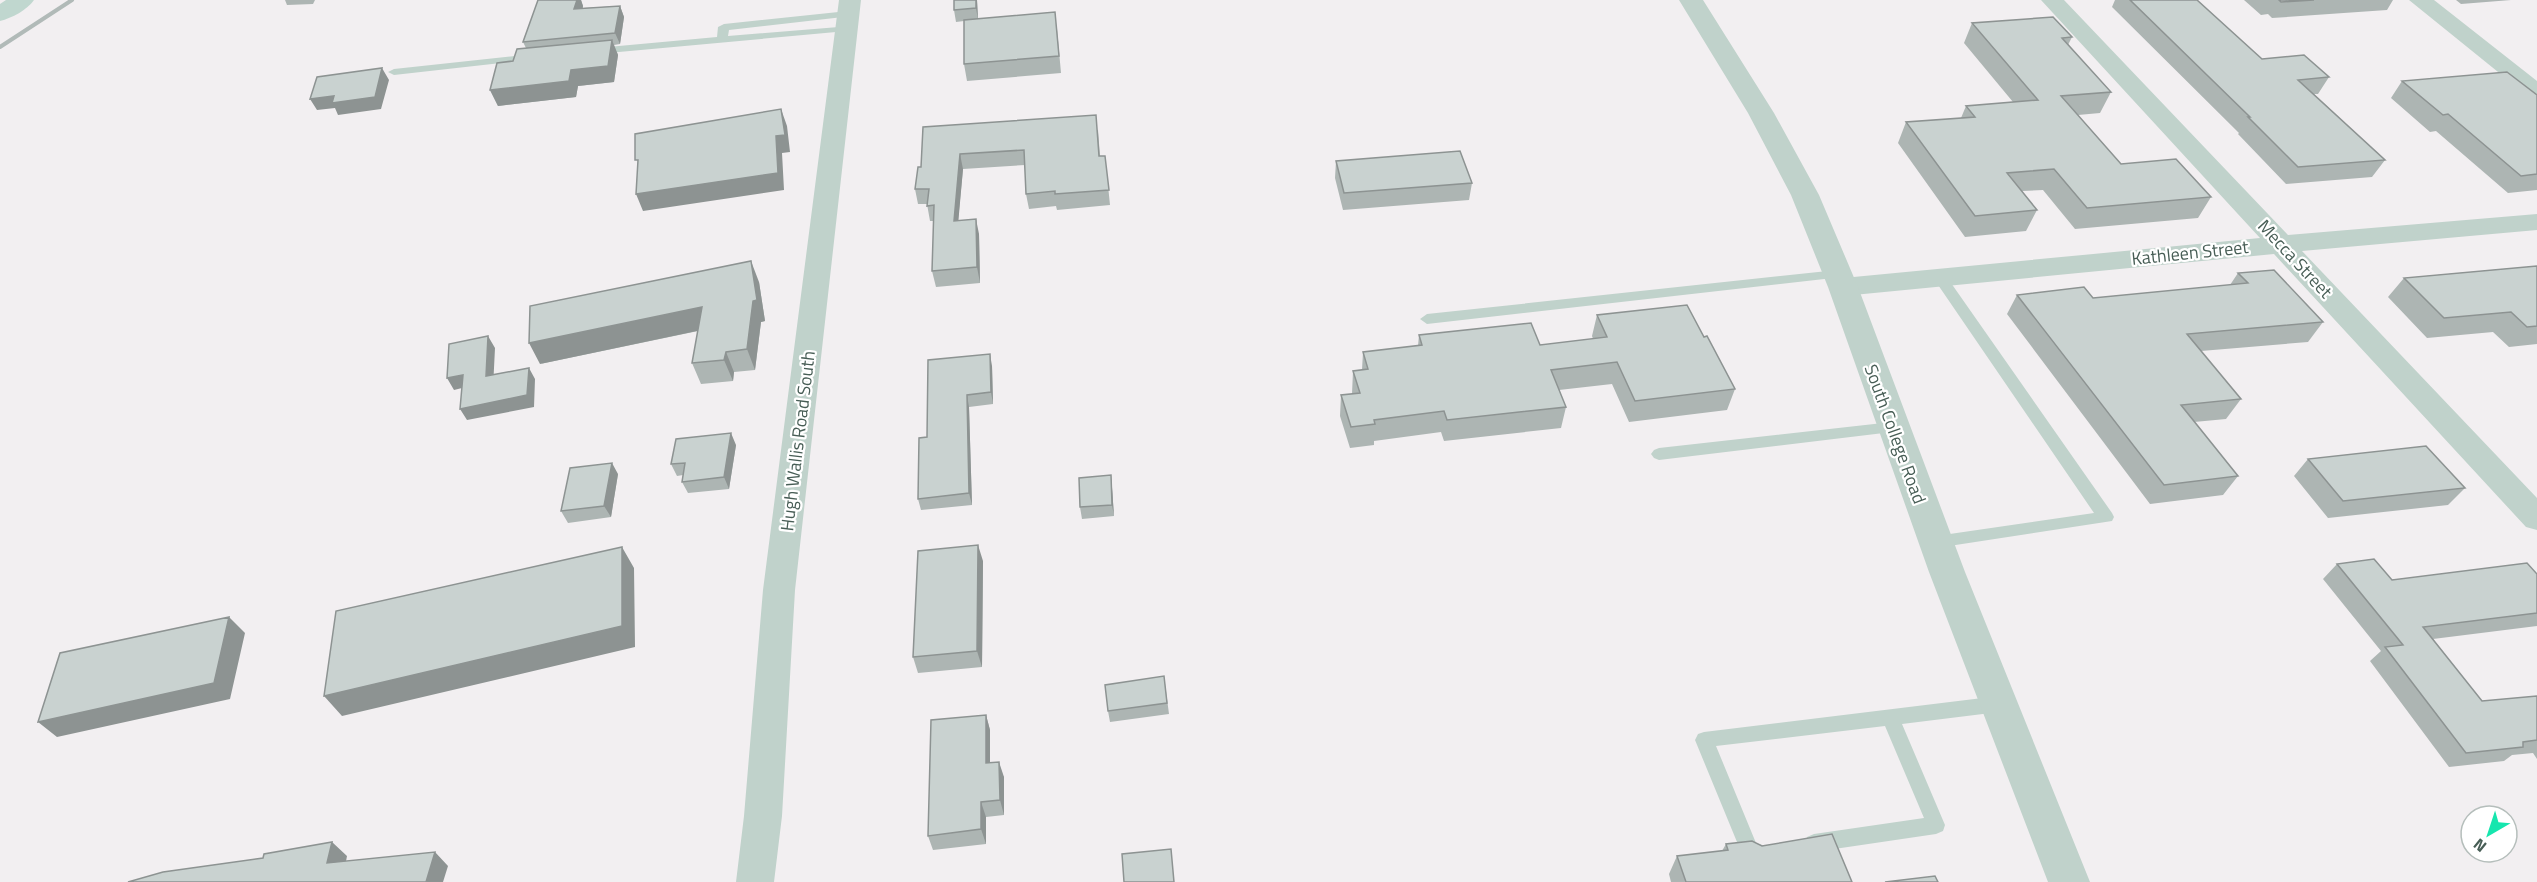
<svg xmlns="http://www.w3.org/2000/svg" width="2537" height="882" font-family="'Titillium Web',sans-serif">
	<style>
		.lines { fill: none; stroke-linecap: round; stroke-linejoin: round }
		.service { fill: #c0d2cb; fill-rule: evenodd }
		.minor { fill: #c0d2cb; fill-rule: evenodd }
		.tertiary { fill: #c0d2cb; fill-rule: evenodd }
		.secondary { fill: #c0d7cf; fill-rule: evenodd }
		.rail { stroke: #b1bab8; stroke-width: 4 }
		.wall { fill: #adb5b3 }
		.shaded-wall { fill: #8d9392 }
		.building { fill: #c9d2d0; stroke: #8d9392; stroke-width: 1.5 }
		.labels { text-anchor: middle; stroke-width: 4.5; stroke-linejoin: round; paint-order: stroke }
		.street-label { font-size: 18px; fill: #475d55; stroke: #fff }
	</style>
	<rect width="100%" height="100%" fill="#f2eff1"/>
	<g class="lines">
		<path class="service" d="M848,11L852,12V16L729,30L728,36L851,26V30L847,31L597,54L591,51L597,48L717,37L718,27L724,24Z
			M534,54L540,57L538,59L394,75L388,72L394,69Z
			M1837,270L1842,271L1844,274L1842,277L1427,324L1420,319L1427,314Z
			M1939,272L1944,273L2112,513L2114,517L2112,521L1936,548L1930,546L1928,542L1930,538L1936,536L2094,513L1934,279L1932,276Z
			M1892,422L1897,423L1899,427L1897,431L1892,432L1659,460L1654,458L1651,454L1654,450L1659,448Z
			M1999,696L2005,699L2008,704L2005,709L1999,712L1902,724L1945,825L1943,831L1936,834L1814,852L1807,849L1805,843L1807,837L1814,834L1924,818L1885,726L1716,746L1756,843L1765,846L1767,852L1765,858L1751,862L1744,859L1695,740L1698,734L1704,732Z"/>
		<path class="minor" d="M839,0H861L795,590L782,816L774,882H736L744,816L763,590Z
			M2041,0H2064L2288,235L2537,214V230L2302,251L2537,498V530L2526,527L2274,254L1843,296L1833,293L1829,287L1833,281L1843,278L2260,238Z
			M2409,0H2434L2537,81V99L2529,97Z"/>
		<path class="tertiary" d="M1679,0H1703L1774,113L1819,195L1858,287L1965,572L2090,882H2048L1929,572L1828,287L1791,195L1748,113Z"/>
		<path class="secondary" d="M6,0H34C27,10 12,18 0,21V4Z"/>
		<path class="rail" d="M0,47L72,0"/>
	</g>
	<path class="wall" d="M285,0H315L313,4L287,5Z
		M538,0H581L583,6V8L620,6L624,17L620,44L614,45L618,55L614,82L578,86L576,97L498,106L490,90L513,61L526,48L523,42Z
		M977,0L978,18L1057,29L1061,73L967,81L964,64V21L956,22L954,10Z
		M2115,0H2197L2262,59L2329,77L2318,94H2314L2385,160L2372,177L2286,184L2238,134L2239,133L2112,7Z
		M2244,0H2393L2387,10L2272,18L2268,14L2261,15Z
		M2456,0H2511L2461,4Z
		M1972,23L2072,37L2068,45L2111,92L2100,113L2078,115L2121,164L2211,197L2198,218L2075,229L2043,190L2022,191L2037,210L2026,231L1965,237L1898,143L1906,122L1961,118L1966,106L2013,102L1964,43Z
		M2402,81L2537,95V190L2508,193L2436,131L2430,132L2391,98Z
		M923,127L1098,130L1100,156H1105L1110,205L1057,210L1056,206L1029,209L1026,194L1025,165L963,169L958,221L979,234L980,283L936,287L932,271L934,221H930L927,204H918L915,189L921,167Z
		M1336,161L1472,183L1469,200L1343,210L1335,178Z
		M2537,266V344L2509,347L2493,332L2427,338L2388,297L2404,278Z
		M2238,273L2323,322L2308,342L2201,351L2241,399L2226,419L2194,422L2238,476L2223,495L2150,504L2007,314L2017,295L2093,298L2230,285Z
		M759,282L765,321L761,322L755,370L734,372L733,381L701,384L692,363L698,331L540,364Z
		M1597,315L1704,337L1735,389L1727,410L1629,422L1612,384L1559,390L1566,407L1561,428L1444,441L1441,432L1374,441V445L1350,448L1340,416L1341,395L1352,394L1353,371L1362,370L1363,352L1418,346L1419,335L1540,345L1593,339L1592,336Z
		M992,366L993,404L969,407L972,505L921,510L918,499L927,437Z
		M736,445L729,489L688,493L682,482L683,475L677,476L671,464Z
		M2308,459L2465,488L2448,505L2328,518L2294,476Z
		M618,474L611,517L568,523L561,511Z
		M1111,475L1114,516L1082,519L1080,507Z
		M983,561L982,667L918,673L913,657Z
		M2337,564L2392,580L2537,574V626L2433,639L2482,701L2537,696V759L2533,753L2512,755L2504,761L2449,767L2370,661L2381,651L2323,579Z
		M1164,676L1169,714L1110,722L1108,711Z
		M986,715L990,730V763L1004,777V815L986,817V844L933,850L928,836Z
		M1726,844L1762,846L1852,882H1671L1669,874L1677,856L1722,851Z"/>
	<path class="shaded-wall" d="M577,0H581L583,6L579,20L574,9Z
		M976,0H977L978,20L976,8Z
		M620,6L624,17L620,44L615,33Z
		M612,40L618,55L614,82L578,86L576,97L498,106L490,90L571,70Z
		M382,68L389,80L381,109L338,115L335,108L317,110L310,99L334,96Z
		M781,109L787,126L790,152L782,153L784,190L643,211L636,194L776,136Z
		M960,154L963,169L957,236L954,221Z
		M976,219L979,234L980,283L977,267Z
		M751,261L759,282L765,321L761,322L755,370L747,349L753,301Z
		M702,307L711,328L540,364L529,343Z
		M488,336L495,348L493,388L486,376Z
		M726,352L734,372L733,381L724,360Z
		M990,354L992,366L993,404L991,392Z
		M529,368L535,379L534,407L467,420L460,409Z
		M463,375L470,386L454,390L447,378Z
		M967,395L969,407L972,505L969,493Z
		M731,433L736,445L729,489L724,477Z
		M612,463L618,474L611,517L604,506Z
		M1111,475L1112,487L1114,516L1112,505Z
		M978,545L983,561L982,667L977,651Z
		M622,547L634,568L635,647L342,716L324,696Z
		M229,617L245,633L230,699L57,737L38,722Z
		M986,715L990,730V779L986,763Z
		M999,762L1004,777V815L1000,800Z
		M981,802L986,817V844L981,829Z
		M332,842L347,856L343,877L327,863Z
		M435,852L448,866L443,882H426Z"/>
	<path class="building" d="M538,0H577L574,9L620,6L615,33L523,42Z
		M954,0H976V8L954,10Z
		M2130,0H2197L2262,59L2304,55L2329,77L2298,80L2385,160L2298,167L2248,117H2250Z
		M2279,0H2314L2281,2Z
		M1055,12L1059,56L964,64V20Z
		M2053,17L2072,37L2062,38L2111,92L2061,96L2121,164L2176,159L2211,197L2087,208L2054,169L2007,173L2037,210L1975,216L1906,122L1975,117L1966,106L2038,100L1972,23Z
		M612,40L608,66L571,70L569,81L490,90L497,63L513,61L517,49Z
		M382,68L375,97L332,103L334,96L310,99L317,77Z
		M2507,72L2537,95V174L2521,176L2448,114L2443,115L2402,81Z
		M781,109L785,135L776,136L778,173L636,194L638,160H635V134Z
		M1096,115L1099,156H1105L1109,190L1055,194V191L1026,194L1024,150L960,154L954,221L976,219L977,267L932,271L934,205L927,206L929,189H915L918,167H921L923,127Z
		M1460,151L1472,183L1344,193L1336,161Z
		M751,261L757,300L753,301L747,349L726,352L724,360L692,363L702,307L529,343L530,306Z
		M2537,266V326L2527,327L2511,312L2444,318L2404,278Z
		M2274,270L2323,322L2187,334L2241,399L2181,405L2238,476L2164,485L2017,295L2084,287L2093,298L2248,283L2238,273Z
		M1687,305L1704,337L1707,336L1735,389L1635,401L1617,362L1551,370L1566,407L1447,420L1444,411L1374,420L1375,424L1351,427L1341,395L1360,393L1353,371L1368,369L1363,352L1422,345L1419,335L1531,323L1540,345L1607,337L1597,315Z
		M488,336L486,376L529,368L527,395L460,409L463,375L447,378L449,344Z
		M990,354L991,392L967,395L969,493L918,499L919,438L927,437L928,360Z
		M731,433L724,477L682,482L685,463L671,464L676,439Z
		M2426,446L2465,488L2343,501L2308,459Z
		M612,463L604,506L561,511L570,468Z
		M1111,475L1112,505L1080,507L1079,478Z
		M978,545L977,651L913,657L918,551Z
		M622,547V626L324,696L336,611Z
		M2374,559L2392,580L2527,563L2537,574V613L2423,627L2482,701L2537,696V740L2523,742V747L2466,753L2385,647L2403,645L2337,564Z
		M229,617L214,683L38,722L60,653Z
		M1164,676L1167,703L1108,711L1105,685Z
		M986,715V763L999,762L1000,800L981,802V829L928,836L931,720Z
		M1832,834L1852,882H1686L1677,856L1728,850L1726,844L1752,841L1762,846Z
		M332,842L327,863L435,852L426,882H128L163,872L263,858L264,854Z
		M1171,849L1174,882H1124L1122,854Z
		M1935,876L1938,882H1885Z"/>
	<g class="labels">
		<g class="street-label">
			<text transform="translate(2190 253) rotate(-6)" y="6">Kathleen Street</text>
			<text transform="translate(2295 259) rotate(47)" y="6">Mecca Street</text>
			<text transform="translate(1895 434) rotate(70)" y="6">South College Road</text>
			<text transform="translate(798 441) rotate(-83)" y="6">Hugh Wallis Road South</text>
		</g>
	</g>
	<g transform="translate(2489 834) rotate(219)"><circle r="28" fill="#ffffff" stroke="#b5bebb" stroke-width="1.5"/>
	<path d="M0-4.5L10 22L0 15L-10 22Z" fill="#16e6ae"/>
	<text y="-9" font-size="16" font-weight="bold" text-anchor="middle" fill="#475d55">N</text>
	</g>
</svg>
